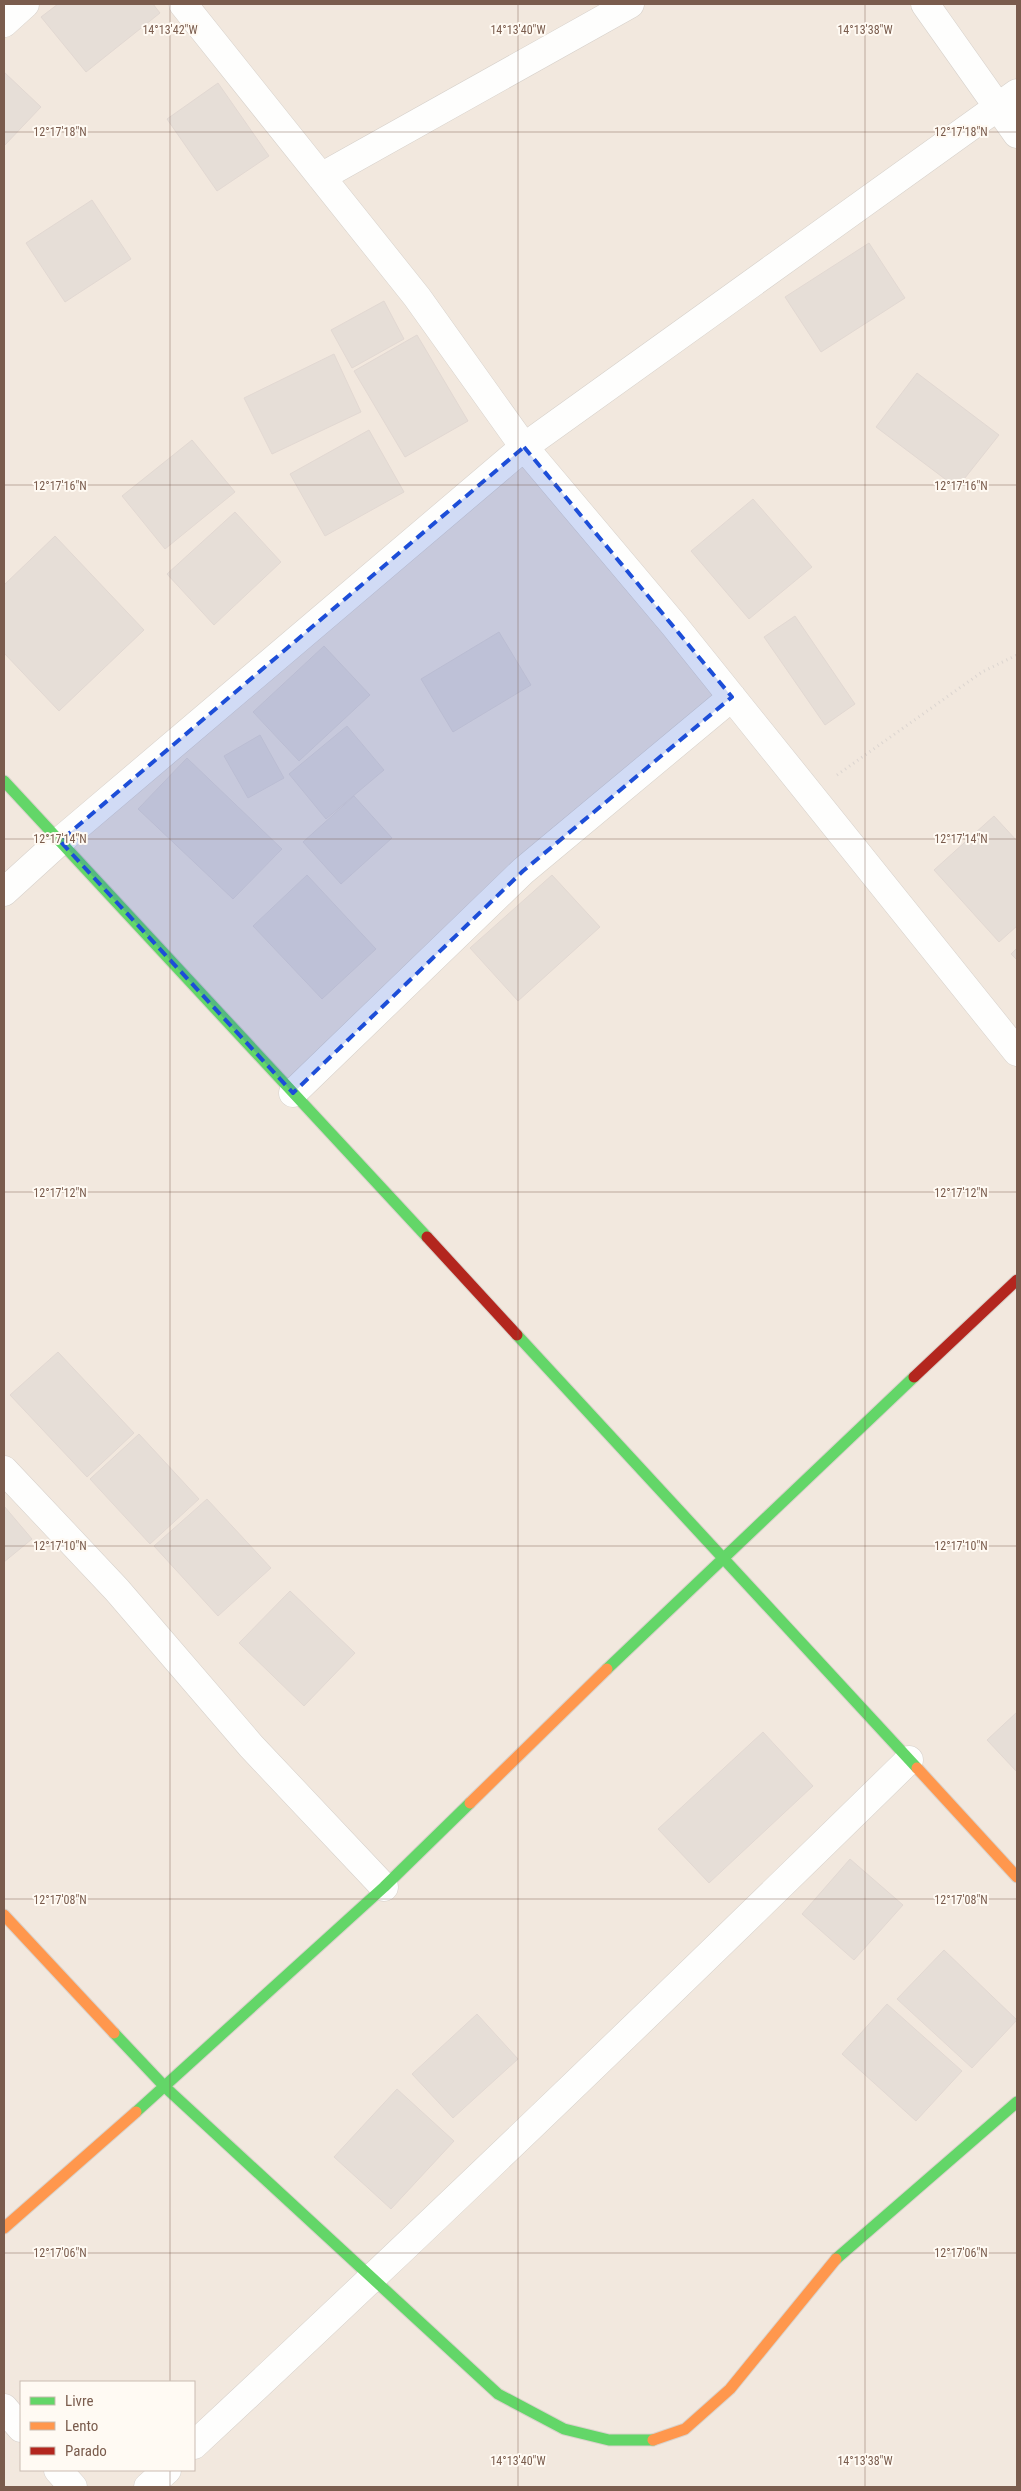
<svg xmlns="http://www.w3.org/2000/svg" width="1021" height="2491" font-family="'Roboto Condensed',sans-serif">
	<style>
		.residential { fill: #f2e8de; fill-rule: evenodd }
		.building { fill: #e6ded7; stroke: #e2d8d2 }
		.lines { fill: none; stroke-linecap: round; stroke-linejoin: round }
		.street-casing { stroke: #d7d1cb; stroke-width: 29 }
		.fast-casing { stroke: #d9d2cb; stroke-width: 13 }
		.slow-casing { stroke: #d9d2cb; stroke-width: 13 }
		.jam-casing { stroke: #d9d2cb; stroke-width: 13 }
		.path { stroke: #dcd5d0; stroke-width: 3; stroke-dasharray: 1 4; stroke-linecap: butt }
		.street { stroke: #fefefd; stroke-width: 28 }
		.fast { stroke: #63d668; stroke-width: 11 }
		.slow { stroke: #ff974d; stroke-width: 11 }
		.jam { stroke: #b3261e; stroke-width: 11 }
		.marked { fill: #1d4ed8; fill-opacity: 0.2; stroke: #1d4ed8; stroke-width: 4; stroke-dasharray: 10 6; stroke-linejoin: round }
		.ticks { fill: none; stroke: #7a5c4d; stroke-width: 1; stroke-opacity: 0.45 }
		.ticks-label { font-size: 12px; text-anchor: middle; fill: #7a5c4d; stroke: #fffaf3; stroke-width: 4; stroke-linejoin: round; paint-order: stroke }
	</style>
	<rect width="100%" height="100%" fill="#f9f5f0"/>
	<path class="residential" d="M4,4H1017V2487H4ZM21,2382H194V2470H21Z"/>
	<path class="building" d="M58,4H153L160,13L86,72L41,17Z
		M4,72L41,107L4,146Z
		M218,83L269,156L217,191L167,119Z
		M92,200L131,259L65,302L26,243Z
		M869,243L905,298L821,352L785,297Z
		M384,301L404,339L352,368L331,330Z
		M417,335L468,421L405,457L354,371Z
		M334,354L361,412L272,454L244,398Z
		M917,373L999,435L957,488L876,427Z
		M369,430L404,492L325,536L290,474Z
		M192,440L235,492L165,549L122,496Z
		M753,499L812,567L749,619L691,551Z
		M235,512L281,562L214,625L167,574Z
		M55,536L144,630L59,711L4,653V585Z
		M795,616L855,704L825,725L764,637Z
		M499,632L531,685L453,732L421,679Z
		M324,646L370,695L299,761L253,712Z
		M347,726L384,770L326,819L289,774Z
		M260,735L284,778L248,798L224,756Z
		M187,758L282,849L233,899L138,809Z
		M354,796L392,838L341,884L303,842Z
		M994,816L1017,841V926L999,942L934,870Z
		M307,875L376,949L322,999L253,926Z
		M552,875L600,927L518,1001L470,948Z
		M1017,948V960L1011,954Z
		M58,1352L134,1433L87,1477L10,1395Z
		M139,1434L199,1499L150,1544L90,1479Z
		M207,1499L271,1568L218,1616L154,1546Z
		M4,1506L32,1539L4,1562Z
		M290,1591L355,1653L304,1706L239,1643Z
		M1017,1712V1772L987,1740Z
		M763,1732L813,1786L709,1883L658,1829Z
		M850,1859L903,1905L854,1960L802,1914Z
		M944,1950L1017,2020L972,2068L897,1999Z
		M887,2004L962,2071L916,2121L842,2054Z
		M477,2014L518,2059L453,2118L412,2074Z
		M397,2089L454,2141L391,2209L334,2157Z"/>
	<g class="lines">
		<defs>
			<path id="street" d="M183,4L417,297L524,447L674,625L1017,1052
				M925,4L1017,134
				M4,23L25,4
				M321,177L630,4
				M4,892L60,841L524,447L1017,93
				M293,1093L523,871L732,697
				M4,1470L117,1590L251,1746L384,1887
				M4,2408L21,2428
				M194,2445C436,2220 673,1991 909,1760
				M58,2470L73,2487
				M148,2487L167,2470"/>
			<path id="fast" d="M4,781L427,1237
				M517,1335L917,1768
				M607,1669L914,1377
				M114,2033L165,2087L498,2394L564,2429L609,2440H653
				M136,2112L384,1887L470,1803
				M836,2259L1017,2102"/>
			<path id="slow" d="M917,1768L1017,1877
				M470,1803L607,1669
				M4,1915L114,2033
				M4,2228L136,2112
				M653,2440L685,2429L730,2389L836,2259"/>
			<path id="jam" d="M427,1237L517,1335
				M914,1377L1017,1280"/>
		</defs>
		<use href="#street" class="street-casing"/>
		<use href="#fast" class="fast-casing"/>
		<use href="#slow" class="slow-casing"/>
		<use href="#jam" class="jam-casing"/>
		<path class="path" d="M837,775L982,672L1017,655"/>
		<use href="#street" class="street"/>
		<use href="#fast" class="fast"/>
		<use href="#slow" class="slow"/>
		<use href="#jam" class="jam"/>
	</g>
	<path class="marked" d="M524,447L732,697L523,871L293,1093L60,841Z"/>
	<path class="ticks" d="M170,4V2382M518,4V2487M865,4V2487M4,132H1017M4,485H1017M4,839H1017M4,1192H1017M4,1546H1017M4,1899H1017M4,2253H1017M170,2470V2487"/>
	<g class="ticks-label">
		<text x="170" y="34">14°13'42"W</text>
		<text x="518" y="34">14°13'40"W</text>
		<text x="865" y="34">14°13'38"W</text>
		<text x="60" y="136">12°17'18"N</text>
		<text x="961" y="136">12°17'18"N</text>
		<text x="60" y="490">12°17'16"N</text>
		<text x="961" y="490">12°17'16"N</text>
		<text x="60" y="843">12°17'14"N</text>
		<text x="961" y="843">12°17'14"N</text>
		<text x="60" y="1197">12°17'12"N</text>
		<text x="961" y="1197">12°17'12"N</text>
		<text x="60" y="1550">12°17'10"N</text>
		<text x="961" y="1550">12°17'10"N</text>
		<text x="60" y="1904">12°17'08"N</text>
		<text x="961" y="1904">12°17'08"N</text>
		<text x="60" y="2257">12°17'06"N</text>
		<text x="961" y="2257">12°17'06"N</text>
		<text x="518" y="2465">14°13'40"W</text>
		<text x="865" y="2465">14°13'38"W</text>
	</g>
	<rect width="1021" height="2491" fill="none" stroke="#7a5c4d" stroke-width="10"/>
	<rect x="20" y="2381" width="175" height="90" fill="#fffaf3" stroke="#cabbb1"/>
	<rect x="30" y="2397" width="25" height="8" fill="#63d668" stroke="#cabbb1"/>
	<text x="65" y="2406" font-size="15" fill="#7a5c4d">Livre</text>
	<rect x="30" y="2422" width="25" height="8" fill="#ff974d" stroke="#cabbb1"/>
	<text x="65" y="2431" font-size="15" fill="#7a5c4d">Lento</text>
	<rect x="30" y="2447" width="25" height="8" fill="#b3261e" stroke="#cabbb1"/>
	<text x="65" y="2456" font-size="15" fill="#7a5c4d">Parado</text>
</svg>
